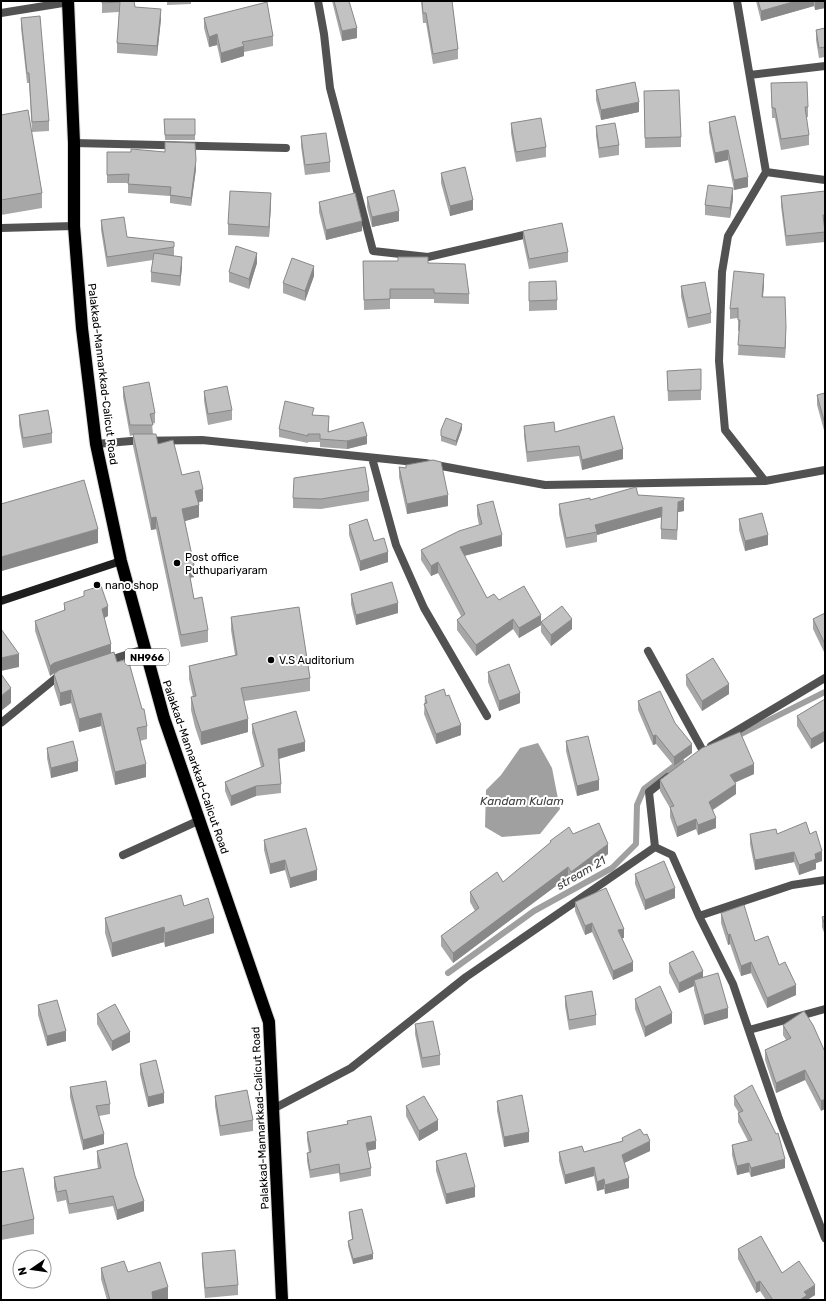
<svg xmlns="http://www.w3.org/2000/svg" width="826" height="1301" font-family="Rubik,sans-serif">
	<style>
		.water { fill: #a0a0a0 }
		.lines { fill: none; stroke-linecap: round; stroke-linejoin: round }
		.stream { stroke: #a0a0a0; stroke-width: 6 }
		.highway-casing { stroke: #dbdbdb; stroke-width: 14 }
		.street { stroke: #525252; stroke-width: 8 }
		.secondary { stroke: #1f1f1f; stroke-width: 8 }
		.highway { stroke: #000; stroke-width: 12 }
		.wall { fill: #a7a7a7 }
		.shaded-wall { fill: #888 }
		.building { fill: #c2c2c2; stroke: #888 }
		.poi-dot { fill: #000; stroke: #fff; stroke-width: 1.5 }
		.labels { text-anchor: middle; stroke-width: 4; stroke-linejoin: round; paint-order: stroke }
		.shield { fill: #fff; stroke: #4c4c4c; stroke-width: 1 }
		.shield-label { font-size: 10px; font-weight: bold; fill: #000 }
		.street-label { font-size: 11px; fill: #000; stroke: #fff }
		.poi-label { font-size: 11px; fill: #000; stroke: #fff; text-anchor: start }
		.water-label { font-size: 12px; font-style: italic; fill: #414141; stroke: #fff }
	</style>
	<rect width="100%" height="100%" fill="#fff"/>
	<path class="water" d="M538,743L552,768L560,809L540,834L502,837L485,827L486,790L501,775L520,748Z"/>
	<g class="lines">
		<path class="stream" d="M735,737L825,692
			M448,973L534,911L612,868L636,844L637,805L644,789L681,761"/>
		<defs>
			<path id="highway" d="M68,1L74,143V226L82,328L96,444L121,561L164,718L269,1022L282,1300"/>
		</defs>
		<use href="#highway" class="highway-casing"/>
		<path class="street" d="M318,1L324,34L330,88L373,251L428,257L532,233
			M737,1L766,172L825,180
			M1,13L69,2
			M750,75L825,66
			M74,143L286,148
			M766,172L728,236L722,272L719,361L725,430L765,481L825,470
			M1,228L74,226
			M96,444L131,441L202,440L425,463L545,485L765,481
			M372,458L396,545L424,608L487,716
			M648,651L703,751
			M107,661L144,649
			M1,723L56,678L64,675
			M711,746L825,678
			M655,847L672,855L699,916L792,885L825,880
			M123,855L200,820
			M699,916L733,984L779,1119L825,1238
			M749,1030L825,1009
			M273,1109L351,1068L466,977L655,847L649,792L668,777"/>
		<path class="secondary" d="M1,601L121,561"/>
		<use href="#highway" class="highway"/>
	</g>
	<path class="wall" d="M102,1H134L135,7L161,19L157,56L117,53V43L119,12L102,13Z
		M167,1H191V4L167,5Z
		M332,1H349L357,38L342,41Z
		M421,1H452L458,49V59L433,64L426,23H423Z
		M756,1H825V8L815,10L814,6L761,21Z
		M21,18L49,121V131L32,132L29,83H27L21,28Z
		M204,18L273,36V46L244,52V56L221,63L217,45L209,47L204,28Z
		M825,28V57L819,58L816,40V30Z
		M771,83L808,107V117H806L809,135V145L781,150L775,118H772Z
		M596,90L639,112L601,120L596,100Z
		M644,91L681,137V147L645,148Z
		M1,115L42,193V208L1,215Z
		M735,116L748,187L734,190L728,160L715,163L709,132V122Z
		M164,119H195V140H165Z
		M511,123L546,147V157L516,162L511,133Z
		M596,126L619,145V155L599,158L596,136Z
		M301,136L330,162V172L305,175L301,146Z
		M107,152L196,169L191,206L170,203V196L128,193V183H107Z
		M441,173L473,210L450,216L441,183Z
		M825,191V225H824L825,242L786,246L781,206V196Z
		M367,197L399,221L372,227L367,207Z
		M733,199L730,218L705,215V205Z
		M319,202L362,231L326,240L319,212Z
		M271,203L269,237L228,235V224Z
		M101,220L127,237L174,242V256L182,267L180,286L151,282V272L153,260L107,267L101,230Z
		M523,231L568,252V262L529,269L523,241Z
		M363,261L469,294V304L434,303V299H390V309L364,310Z
		M257,263L249,289L229,282V272Z
		M314,276L305,301L283,293V283Z
		M529,282L557,300V310L529,311Z
		M764,284L763,297L786,337L785,358L738,355L739,331H738V318L730,319V309Z
		M681,286L711,313V323L688,328L681,296Z
		M667,371L701,390V400L668,401Z
		M123,387L155,413V423L152,424L153,434L158,444L182,475L203,501L198,503L199,517L185,521L194,577L190,578L194,599L208,630V642L181,647L156,529L151,530L133,446V435L130,436L123,397Z
		M204,391L232,410V420L208,425L204,401Z
		M825,393V434L817,405V395Z
		M19,415L52,433V443L23,448L19,425Z
		M314,415L329,424V432L367,444L347,449L320,447V442H308V443L279,437V429Z
		M524,426L555,432L623,459L582,470L579,456L527,462L524,436Z
		M462,429L456,446L441,441V430Z
		M399,467L406,468L448,506L407,514L399,477Z
		M369,491V501L321,509L293,508V498Z
		M638,495L684,511L678,512L677,540L661,539V517L597,535V542L566,548L559,514V504L590,500Z
		M477,505L502,546L464,556L487,598L499,600L541,622L572,629L551,646L541,632V625L519,638L513,629L476,656L457,630V620L461,616L438,573L431,576L421,560V550L479,525L477,515Z
		M739,519L768,545L745,551L739,530Z
		M349,525L374,541L388,562L360,571L349,535Z
		M351,594L398,613L356,625L351,604Z
		M64,603L108,616L104,618L111,653L117,662L142,709L147,726V739L140,741L146,777L115,785L101,726L79,732L71,703L60,706L54,687V674L56,672L50,676L35,631V621L64,611Z
		M825,613V654L813,629V619Z
		M231,617L310,678V691L244,701L248,732L201,745L195,727L191,710V697H193L189,679V666L235,655L231,630Z
		M488,672L520,703L499,711L488,682Z
		M686,675L729,694L702,711L686,685Z
		M425,696H446L461,735L436,744L424,714Z
		M825,699L811,749L797,726V716Z
		M638,701L675,723L692,753L674,766L656,744L653,745L638,710Z
		M252,724L305,751L279,759L281,784V793L256,796L231,806L225,791V782L261,767L252,733Z
		M566,741L599,790L577,796L566,751Z
		M47,748L78,771L51,778L47,758Z
		M754,774L735,782L736,794L713,810L716,828L698,835L696,829L677,837L670,817V808L660,791V780Z
		M573,834L608,854L571,882L568,877L453,963L441,946V936L475,911L470,902V892L503,882L550,843V841Z
		M750,834H777L822,861L816,863V869L799,875L794,862L755,870L750,844Z
		M264,840L317,880L290,888L285,870L270,874L264,850Z
		M635,874L675,898L645,910L635,884Z
		M575,902L624,938H622L633,971L613,980L592,932L585,935L575,911Z
		M184,906L214,933L165,947L164,942L112,957L105,933V918Z
		M721,913L755,941L779,965L796,995L767,1008L751,973L741,976L730,944L728,945L721,923Z
		M825,916V935L822,927V917Z
		M669,963L703,977L728,1018L704,1025L694,990V986L679,993L669,973Z
		M565,996L596,1015V1025L569,1030L565,1006Z
		M635,999L672,1023L645,1037L635,1009Z
		M38,1005L66,1041L47,1046L38,1015Z
		M97,1014L130,1042L112,1051L97,1024Z
		M415,1024L440,1055V1065L422,1068L415,1034Z
		M783,1025L825,1052L821,1111L805,1080L776,1093L765,1060V1050L786,1040L783,1035Z
		M140,1064L164,1103L148,1107L140,1074Z
		M70,1087L110,1104V1114L99,1116L104,1144L83,1150L70,1097Z
		M215,1096L253,1120V1131L220,1136L215,1106Z
		M734,1096L785,1168L751,1177L749,1172L737,1175L732,1155V1145L748,1141L738,1122V1113H739L734,1105Z
		M497,1101L529,1142L504,1147L497,1111Z
		M406,1106L438,1130L419,1141L406,1116Z
		M347,1121L376,1149L368,1151L371,1168V1176L340,1182L339,1173L310,1178L307,1161V1153H309L307,1140V1132L347,1124Z
		M622,1138L650,1151L624,1163L629,1188L605,1194L604,1189L597,1191L594,1176L565,1184L559,1161V1152H584L622,1141Z
		M97,1151L135,1176L144,1211L117,1220L113,1206L69,1214L66,1200L57,1202L54,1187V1177L98,1169L97,1161Z
		M436,1161L475,1197L446,1204L436,1171Z
		M1,1172L34,1219V1234L1,1240Z
		M349,1212L373,1259L353,1264L348,1246V1241L352,1239L349,1217Z
		M738,1249L782,1273L815,1295L807,1300H766L760,1291L756,1293L738,1259Z
		M202,1253L238,1285V1295L205,1298L202,1263Z
		M101,1268L128,1272L168,1299L163,1300H107L101,1279Z"/>
	<path class="shaded-wall" d="M796,1H814V6L761,21V11Z
		M815,1H825V8L815,10Z
		M161,9V19L157,56V46Z
		M357,28V38L342,41V31Z
		M217,34V45L209,47V37Z
		M244,46V56L221,63V53Z
		M639,102V112L601,120V110Z
		M728,150V160L715,163V153Z
		M196,160V169L191,206V198Z
		M748,177V187L734,190V180Z
		M733,188V199L730,218V208Z
		M271,193V203L269,237V227Z
		M473,200V210L450,216V206Z
		M399,211V221L372,227V217Z
		M362,221V231L326,240V230Z
		M257,253V263L249,289V279Z
		M182,257V267L180,286V276Z
		M314,266V276L305,301V291Z
		M764,274V284L762,307V297Z
		M786,327V337L785,358V348Z
		M462,424V429L456,446V441Z
		M367,436V444L347,449V441Z
		M623,449V459L582,470V460Z
		M203,489V501L195,503V491Z
		M448,495V506L407,514V504Z
		M684,500V511L678,512L677,540L678,502Z
		M199,505V517L182,522V509Z
		M662,507V517L597,535L595,525Z
		M156,517V529L151,530V518Z
		M98,529V543L2,571V584L1,585V557Z
		M502,535V546L460,557V547Z
		M768,535V545L745,551V541Z
		M388,552V562L360,571V561Z
		M438,562V573L431,576V566Z
		M194,565V577L188,578V566Z
		M398,603V613L356,625V615Z
		M108,606V616L102,619V609Z
		M541,615V625L519,638V628Z
		M513,619V629L476,656V645Z
		M572,619V629L551,646V635Z
		M111,644V654L54,673L50,676V666L54,663Z
		M19,654V667L1,671V658Z
		M729,684V694L702,711V701Z
		M11,688V703L1,711V696Z
		M71,690V703L60,706V693Z
		M520,693V703L499,711V701Z
		M101,713V726L79,732V719Z
		M248,719V732L201,745V732Z
		M461,725V735L436,744V734Z
		M825,731V741L811,749V739Z
		M656,735V744L653,745V736Z
		M305,742V751L278,759V749Z
		M692,744V753L674,766V757Z
		M78,761V771L51,778V768Z
		M146,764V777L115,785V772Z
		M754,764V774L730,785V775Z
		M599,780V790L577,796V786Z
		M736,784V794L709,812V802Z
		M256,786V796L231,806V796Z
		M716,818V828L698,835V825Z
		M696,819V829L677,837V827Z
		M608,844V854L571,882V872Z
		M822,851V861L816,863V869L799,875V865L815,854Z
		M794,852V862L755,870V860Z
		M285,860V870L270,874V864Z
		M568,867V877L453,963V953Z
		M317,870V880L290,888V878Z
		M675,888V898L645,910V900Z
		M214,918V933L165,947V933Z
		M592,923V932L585,935V926Z
		M164,927V942L112,957V943Z
		M624,929V938L618,939V930Z
		M730,934V944L728,945V935Z
		M633,962V971L613,980V971Z
		M751,962V973L741,976V966Z
		M703,971V982L694,980V986L679,993V983Z
		M796,985V995L767,1008V998Z
		M728,1008V1018L704,1025V1015Z
		M672,1013V1023L645,1037V1027Z
		M66,1031V1041L47,1046V1036Z
		M130,1032V1042L112,1051V1041Z
		M805,1070V1080L776,1093V1083Z
		M164,1093V1103L148,1107V1097Z
		M825,1099V1109L821,1111V1101Z
		M438,1120V1130L419,1141V1131Z
		M529,1132V1142L504,1147V1137Z
		M104,1134V1144L83,1150V1140Z
		M376,1141V1149L366,1151V1143Z
		M650,1141V1151L622,1164V1155Z
		M785,1159V1168L751,1177V1168Z
		M749,1163V1172L737,1175V1166Z
		M594,1167V1176L565,1184V1175Z
		M629,1178V1188L605,1194V1185Z
		M604,1179V1189L597,1191V1182Z
		M475,1187V1197L446,1204V1194Z
		M144,1201V1211L117,1220V1210Z
		M373,1254V1259L353,1264V1259Z
		M760,1281V1291L756,1293V1283Z
		M815,1285V1295L807,1300H800L804,1292Z
		M168,1287V1299L163,1300H152V1292Z"/>
	<path class="building" d="M102,1H134L135,7L161,9L157,46L117,43L120,2L102,3Z
		M334,1H349L357,28L342,31Z
		M422,1H452L458,49L433,54L426,13H423Z
		M758,1H796L761,11Z
		M267,2L273,36L242,42L244,46L221,53L217,34L209,37L204,18Z
		M40,16L49,121L32,122L29,73H27L21,18Z
		M825,28V47L819,48L816,30Z
		M635,82L639,102L601,110L596,90Z
		M807,82L808,107H805L809,135L781,139L775,108H772L771,83Z
		M679,90L681,137L645,138L644,91Z
		M28,110L42,193L1,200V115Z
		M735,116L748,177L734,180L728,150L715,153L709,122Z
		M541,118L546,147L516,152L511,123Z
		M164,119H195V135H165Z
		M615,123L619,145L599,148L596,126Z
		M326,133L330,162L305,165L301,136Z
		M165,142L195,143L196,160L191,198L170,195L171,187L128,184L129,174L107,175V152H131V149L165,152Z
		M465,167L473,200L450,206L441,173Z
		M708,185L733,188L730,208L705,205Z
		M394,190L399,211L372,217L367,197Z
		M230,191L271,193L269,227L228,224Z
		M825,191V215H823L825,232L786,236L781,196Z
		M355,193L362,221L326,230L319,202Z
		M124,217L127,237L174,242V247L107,257L101,220Z
		M562,223L568,252L529,259L523,231Z
		M236,246L257,253L249,279L229,272Z
		M154,253L182,257L180,276L151,272Z
		M398,257H428V263L465,264L469,294L434,293V289H390V299L364,300L363,261H398Z
		M292,258L314,266L305,291L283,283Z
		M734,271L764,274L762,297H785L786,327L785,348L738,345L740,320H738V308L730,309Z
		M556,281L557,300L529,301V282Z
		M705,282L711,313L688,318L681,286Z
		M701,369V390L668,391L667,371Z
		M149,382L155,413L150,414L153,425H130L123,387Z
		M227,386L232,410L208,414L204,391Z
		M825,393V424L817,395Z
		M285,401L314,408L312,415L329,416L328,432L363,422L367,436L347,441L320,439V434H308V436L279,429Z
		M48,410L52,433L23,438L19,415Z
		M614,416L623,449L582,460L579,446L527,452L524,426L554,422L555,432Z
		M446,418L462,424L456,441L441,436V430Z
		M133,434H156L158,444L173,440L182,475L199,471L203,489L195,491L199,505L182,509L194,565L188,566L194,599L202,597L208,630L181,635L156,517L151,518Z
		M433,460L441,462L448,495L407,504L399,467L406,468V465Z
		M365,467L369,491L321,499L293,498L294,478Z
		M84,480L98,529L1,557V504Z
		M636,487L638,495L684,498V500L678,502L677,530L661,529L662,507L595,525L597,532L566,538L559,504L590,498V500Z
		M493,501L502,535L460,547L487,598L494,594L499,600L524,586L541,615L519,628L513,619L476,645L457,620L465,614L438,562L431,566L421,550L459,531L482,524L477,505Z
		M762,513L768,535L745,541L739,519Z
		M367,519L374,541L384,538L388,552L360,561L349,525Z
		M392,582L398,603L356,615L351,594Z
		M101,586L108,606L102,609L111,644L54,663L50,666L35,621L65,610L64,603L84,596V591Z
		M562,606L572,619L551,635L541,622Z
		M299,607L310,678L241,688L248,719L201,732L195,714L191,697L196,696L189,666L237,655L231,617Z
		M825,613V644L813,619Z
		M1,629L19,654L1,658Z
		M114,652L117,662L128,659L142,709H144L147,726L137,728L146,764L115,772L101,713L79,719L71,690L60,693L54,674L59,670Z
		M713,658L729,684L702,701L686,675Z
		M509,664L520,693L499,701L488,672Z
		M1,674L11,688L1,696Z
		M444,689L446,696L449,695L461,725L436,734L424,704L427,703L425,696Z
		M660,691L675,723L692,744L674,757L656,735L653,736L638,701Z
		M825,699V731L811,739L797,716Z
		M296,711L305,742L278,749L281,784L256,786L231,796L225,782L264,766L252,724Z
		M740,732L754,764L730,775L736,784L709,802L716,818L698,825L696,819L677,827L670,807L674,806L660,780L702,748Z
		M588,736L599,780L577,786L566,741Z
		M73,741L78,761L51,768L47,748Z
		M806,822L810,834L816,831L822,851L815,854L816,859L799,865L794,852L755,860L750,834L776,829L777,834Z
		M599,823L608,844L571,872L568,867L453,953L441,936L479,908L470,892L497,872L503,882L551,842L550,841L569,827L573,834Z
		M306,828L317,870L290,878L285,860L270,864L264,840Z
		M664,861L675,888L645,900L635,874Z
		M606,888L624,929L618,930L633,962L613,971L592,923L585,926L575,902Z
		M181,895L184,906L208,898L214,918L165,933L164,927L112,943L105,918Z
		M744,905L755,941L768,936L779,965L785,962L796,985L767,998L751,962L741,966L730,934L728,935L721,913Z
		M825,916V925L822,917Z
		M693,951L703,971L679,983L669,963Z
		M718,973L728,1008L704,1015L694,980Z
		M660,986L672,1013L645,1027L635,999Z
		M592,991L596,1015L569,1020L565,996Z
		M57,1000L66,1031L47,1036L38,1005Z
		M115,1004L130,1032L112,1041L97,1014Z
		M804,1011L813,1025L825,1052V1056L824,1057L825,1059V1099L821,1101L805,1070L776,1083L765,1050L791,1038L783,1025Z
		M433,1021L440,1055L422,1058L415,1024Z
		M156,1060L164,1093L148,1097L140,1064Z
		M106,1081L110,1104L96,1106L104,1134L83,1140L70,1087Z
		M752,1085L776,1134L778,1133L785,1159L751,1168L749,1163L737,1166L732,1145L752,1140L738,1113L743,1111L734,1096Z
		M247,1090L253,1120L220,1126L215,1096Z
		M522,1095L529,1132L504,1137L497,1101Z
		M424,1096L438,1120L419,1131L406,1106Z
		M371,1116L376,1141L366,1143L371,1168L340,1174L339,1164L310,1170L307,1153L311,1152L307,1132L348,1124L347,1121Z
		M640,1129L644,1135L647,1134L650,1141L622,1155L629,1178L605,1185L604,1179L597,1182L594,1167L565,1175L559,1152L582,1146L584,1152L623,1141L622,1138Z
		M127,1143L135,1176L144,1201L117,1210L113,1196L69,1204L66,1190L57,1192L54,1177L101,1168L97,1151Z
		M466,1153L475,1187L446,1194L436,1161Z
		M23,1168L34,1219L1,1226V1172Z
		M362,1209L373,1254L353,1259L348,1241L353,1239L349,1212Z
		M761,1236L782,1273L799,1261L815,1285L804,1292L807,1295L800,1300H773L760,1281L756,1283L738,1249Z
		M235,1250L238,1285L205,1288L202,1253Z
		M124,1261L128,1272L160,1262L168,1287L152,1292L153,1300H110L101,1268Z"/>
	<g class="poi-dot">
		<circle cx="177" cy="563" r="4"/>
		<circle cx="97" cy="585" r="4"/>
		<circle cx="271" cy="660" r="4"/>
	</g>
	<g class="labels">
		<rect class="shield" x="125" y="649" width="44" height="16" rx="3"/>
		<g class="shield-label">
			<text x="147" y="661">NH966</text>
		</g>
		<g class="street-label">
			<text transform="translate(103 374) rotate(83)" y="4">Palakkad-Mannarkkad-Calicut Road</text>
			<text transform="translate(196 767) rotate(71)" y="4">Palakkad-Mannarkkad-Calicut Road</text>
			<text transform="translate(260 1118) rotate(-93)" y="4">Palakkad-Mannarkkad-Calicut Road</text>
		</g>
		<g class="poi-label">
			<text x="185" y="561">Post office<tspan x="185" dy="13">Puthupariyaram</tspan></text>
			<text x="105" y="589">nano shop</text>
			<text x="279" y="664">V.S Auditorium</text>
		</g>
		<g class="water-label">
			<text x="522" y="805">Kandam Kulam</text>
			<text transform="translate(581 873) rotate(-30)" y="4">stream 21</text>
		</g>
	</g>
	<rect width="826" height="1301" fill="none" stroke="#000000" stroke-width="4"/>
	<g transform="translate(32 1269) rotate(257)"><circle r="19" fill="#ffffff" stroke="#999999"/>
	<path d="M0-3L7 15L0 10L-7 15Z" fill="#000000"/>
	<text y="-6" font-size="11" font-weight="bold" text-anchor="middle" fill="#000000">N</text>
	</g>
</svg>
